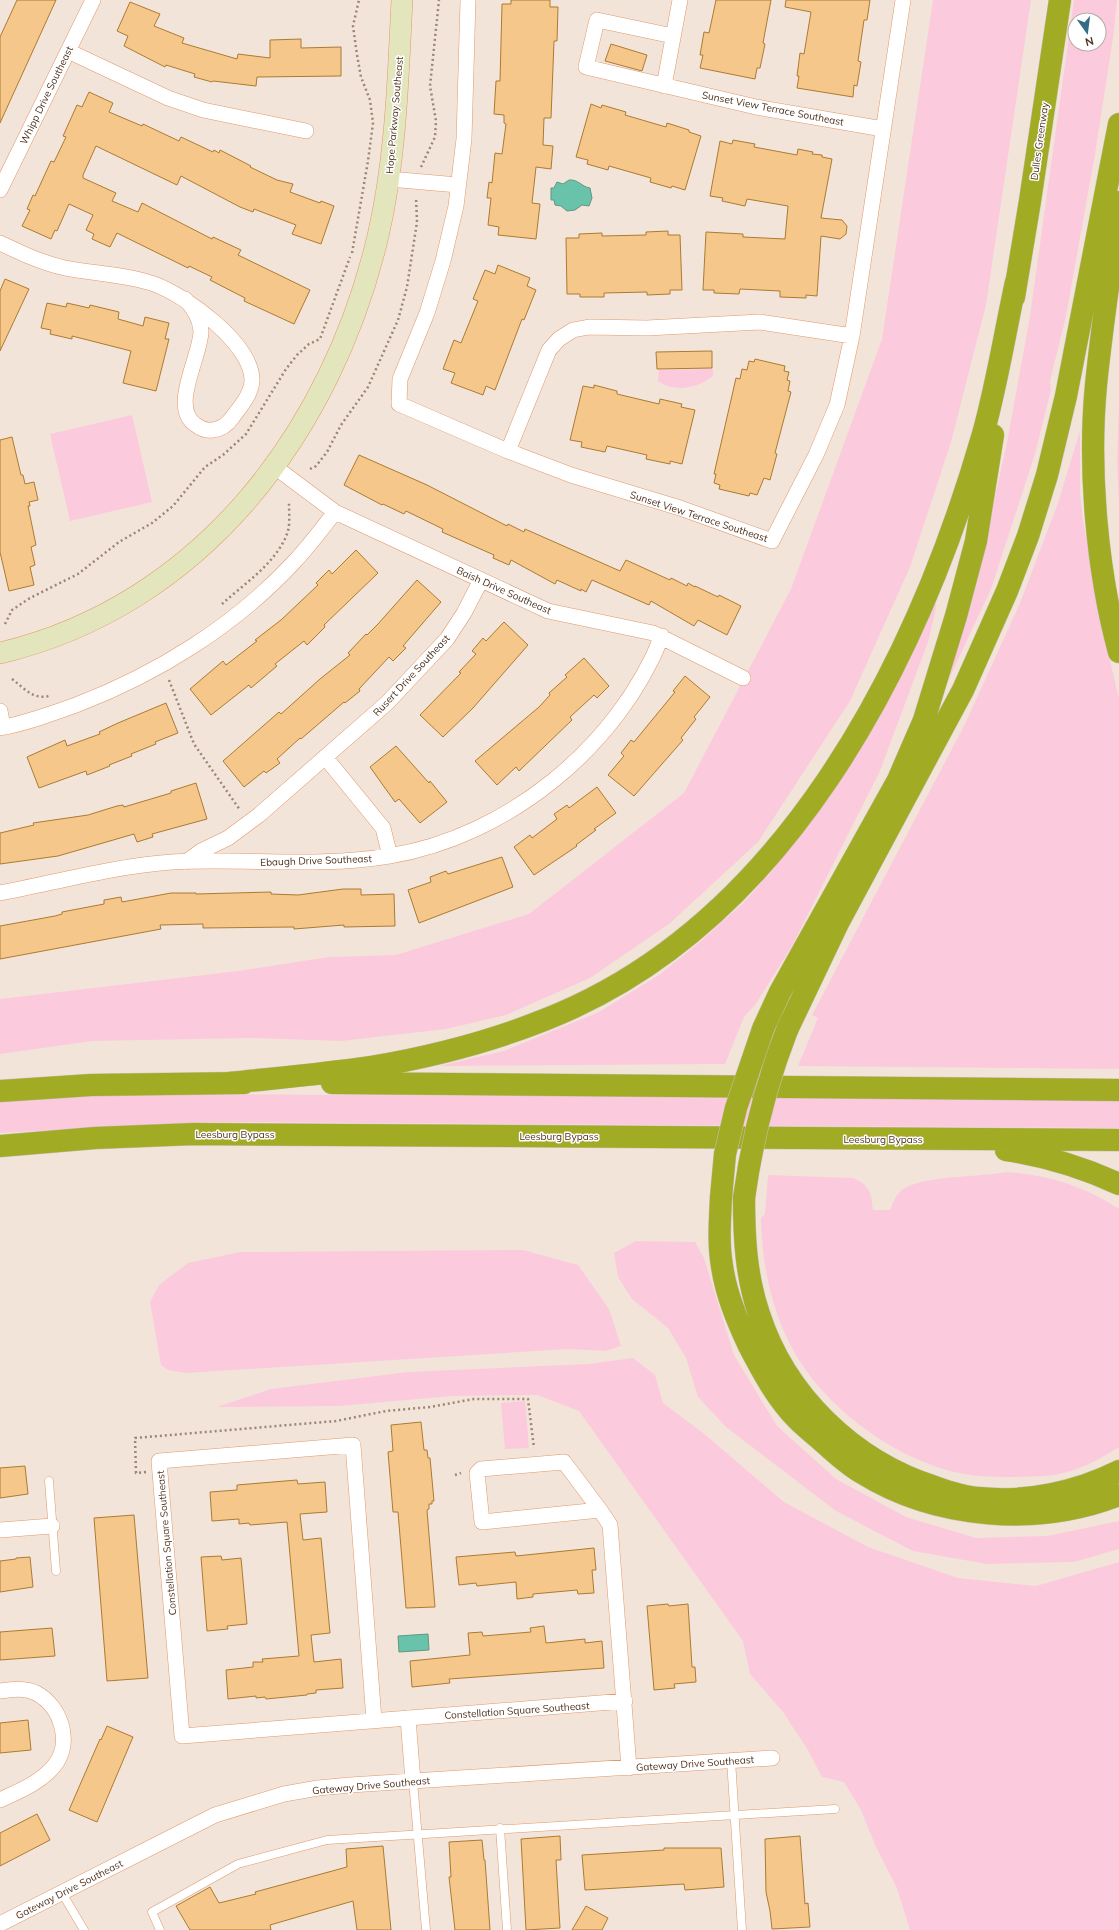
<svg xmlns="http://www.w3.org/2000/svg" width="1119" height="1930" font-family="Mulish,sans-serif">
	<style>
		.green { fill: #fccadd; fill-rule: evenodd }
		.water { fill: #69c3ab; stroke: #619780 }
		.building { fill: #f6c78a; stroke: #ac7b31 }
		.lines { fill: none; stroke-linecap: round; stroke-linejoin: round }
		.lane-casing { stroke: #e19868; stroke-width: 9 }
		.street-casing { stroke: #e19868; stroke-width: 16 }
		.secondary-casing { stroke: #e19868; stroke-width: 22 }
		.highway-casing { stroke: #cac1bb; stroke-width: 23 }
		.path { stroke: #9c8575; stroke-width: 2.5; stroke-dasharray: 2 3; stroke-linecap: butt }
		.lane { stroke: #fff; stroke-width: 8 }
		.street { stroke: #fff; stroke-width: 15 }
		.secondary { stroke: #e3e6bd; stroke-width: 21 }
		.highway { stroke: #a2ab24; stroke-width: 22 }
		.highway-bridge-casing { stroke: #cac1bb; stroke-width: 23; stroke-linecap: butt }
		.highway-bridge { stroke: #a2ab24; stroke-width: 22 }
		.labels { text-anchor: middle; stroke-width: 3; stroke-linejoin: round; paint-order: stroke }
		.street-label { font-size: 10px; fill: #4e301c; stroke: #fff }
	</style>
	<rect width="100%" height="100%" fill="#f3e4da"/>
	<path class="green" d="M933,0H1031L986,305L951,442L910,567L850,701L758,842L669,924L590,978L506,1015L446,1029L341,1041L251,1038L92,1041L0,1054V999L238,971L329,957L396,955L529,914L684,793L791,589L882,339Z
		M1074,0H1117L1113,38L1095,154L1066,316L1050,381L1051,390L1035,454L991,589L934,711L983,550L1007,443L1030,316ZM1075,20H1099V44H1075Z
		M713,369V376C698,388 675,393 658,381L659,370Z
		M1119,402V502L1117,462Z
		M132,415L152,502L70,521L50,434Z
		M1080,431V494L1083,520L1100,618L1119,699V1069L798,1066L818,1018L812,1015L965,724L1020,603L1058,503Z
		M936,602L935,613L928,642L880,771L792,946L755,1005L744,1017L725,1064L439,1066L504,1051L599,1012L659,975L700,942L743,903L772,871L816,811L921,622Z
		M174,1094L1119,1099V1128L211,1122L0,1133V1102L84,1096Z
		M1006,1172C1046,1174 1085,1186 1119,1209V1447C1103,1457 1086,1467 1067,1472C1052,1477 1034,1476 1019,1477C999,1477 978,1477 959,1473C890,1458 815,1401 786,1336C769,1299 762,1259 761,1218L765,1214L768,1175L853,1178C870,1185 871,1193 873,1210H890C892,1205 894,1199 898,1194C914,1174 979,1178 1006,1172Z
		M636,1241L695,1242L704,1258L734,1355L777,1426L836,1479L906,1517L976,1538L1047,1536L1119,1521V1549L1074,1562L987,1564L913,1551L836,1511L726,1427L698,1397L686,1358L668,1328L632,1299L618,1277L614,1253Z
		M523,1250L578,1265L609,1309L621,1346L605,1351L568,1349L186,1373L168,1370L161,1365L150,1302L159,1285L188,1263L240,1252Z
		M633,1358L655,1375L663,1403L703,1433L784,1502L868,1547L958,1578L1036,1586L1119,1562V1930H910L897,1888L876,1847L861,1810L844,1782L822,1777L808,1750L783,1712L750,1674L743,1641L579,1411L537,1395L452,1396L339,1406L217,1407L271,1389L408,1372L588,1364Z
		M525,1401L529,1448L505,1449L501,1403Z"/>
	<path class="water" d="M569,180C578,179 582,187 590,188L592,198L589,206L582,205L575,210L567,211L561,206L555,205L554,200H551V188H554L557,182L563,184Z
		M428,1634L429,1650L399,1652L398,1636Z"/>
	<path class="building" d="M17,0H56L0,123V37Z
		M511,0H550V7H558L557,41H554L551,118H544L543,145L553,146L551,169L536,167L532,203L540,204L536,239L498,235L499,227L488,225L491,198H487L489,182L492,183L495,153L502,154L506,124L504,123V115L494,114L496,81H500L502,4H511Z
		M716,0H771L763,43L765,44L760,68H757L755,79L700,68L703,55H700L704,32L709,33Z
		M786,0H870L867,20H864L858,61L861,62L857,86L854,85L853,97L797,88L799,76H797L800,53L804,54L811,12L785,7Z
		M130,2L160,14L154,26L184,38L182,43L237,59L238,54L270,58V40L301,39V48L341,47V76L257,77L256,86L213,81L212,82L194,77L195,74L166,65L165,67L124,46L128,36L117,31Z
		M611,44L647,55L642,71L605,61Z
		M89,92L113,103L109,112L142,126L143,124L179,141L181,137L213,152L214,150L219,153L220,150L251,166L250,167L277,180L293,184L290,192L320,203L321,201L334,206L321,244L292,234L296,225L254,209L253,212L240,207L181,176L177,185L96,146L83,175V178L116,193L112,201L138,212L142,203L212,239L213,237L241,250L238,255L310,290L294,324L244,301L245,298L210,280L212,277L189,266L188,268L117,233L110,247L92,239L94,234L86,230L93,215L69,204L57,231L55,230L51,239L22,226L30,210L27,209L33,195L35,196L51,161L54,162L66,137L63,136L77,105L82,107Z
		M591,104L601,108L602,105L626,112L625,115L666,127L667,123L689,130V132L701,136L685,190L672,186L671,188L650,182L651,178L609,166L608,170L587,164L588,160L576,157Z
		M733,140L755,144L754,147L797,155L798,149L813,152L812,154L822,155V157L832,159L821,218L842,220L847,226L846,234L840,239L821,236L817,296L806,295V298L780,297V291L740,289L739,294L714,293V290H703L706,232L743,234V237L785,239L788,206L747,199L745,206L722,201L723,198L710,196L720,141L732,144Z
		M668,231V235H680L682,290H670V294L647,295V292L604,293V297H580V294H567L566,238H579V234L602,233V236L646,235V232Z
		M498,265L530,278L527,286L536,290L524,320L522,319L495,390L486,386L483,395L451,383L455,373L443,369L454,340L461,343L478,301L473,299L485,270L495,274Z
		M5,279L29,289L0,351V291Z
		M47,303L66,307L67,303L89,308L90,305L119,312L118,319L143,326L145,317L169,323L165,339H169L156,391L123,383L131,351L72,336V339L50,334L51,330L41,328Z
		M712,351V368L657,369L656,352Z
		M755,359L785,366L784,371L789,372L787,380L790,381L788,391L791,392L775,453L777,454L770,480L764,478L757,495L750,493L749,496L719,489L720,485L714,483L716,474H714L736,378L740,379L742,369L747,370L749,361L754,362Z
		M594,385L617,391V394L659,404L660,399L682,404L681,407L695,410L682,464L670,461V464L646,459L647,455L607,446L605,452L581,447L582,442L570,440L583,386L594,388Z
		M12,437L21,475H23L25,484L34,482L38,500L29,502L30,506H28L36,545L31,547L35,565L30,567L34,585L9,591L0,552V440Z
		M359,455L427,485L507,526L508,524L524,532L525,529L620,571L626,560L670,580L671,578L687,586L688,583L695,587V586L718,597L719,595L741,606L727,635L698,620L694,626L651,601L649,605L592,580L586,592L581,589V591L557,580L555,584L511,560L509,565L493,558L494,555L442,532L443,529L406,511L404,514L383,504L382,505L344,485Z
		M356,550L378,573L324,625L325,627L307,645L304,641L275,664L277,666L251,688L249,685L211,715L190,689L223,661L226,665L257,641L255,640L281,620L318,585L316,583L329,570L332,574Z
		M417,580L441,602L403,646L406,648L393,661L389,657L359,689L360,691L345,703L344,702L301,739L300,738L277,759L280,763L266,773L264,771L244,787L223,761L279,712L281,714L320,679L350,655L348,653L366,634L367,635L378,624Z
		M504,622L528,645L473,708L443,737L420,715L461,673L459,672L476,654L472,651L483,638L486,641Z
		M584,658L609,686L597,698L594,695L570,717L572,720L519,771L516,767L497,785L475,761L539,707L550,695L549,693L567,677L565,675Z
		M685,676L710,697L694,717L696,719L681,738L683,740L634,796L608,775L624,756L621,753L631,740L634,742L643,731L675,692L673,691Z
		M166,703L178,733L155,742L156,744L131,754L132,756L109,765L110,766L87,775L86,771L39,788L27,757L65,740L67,746L100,734L99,732L118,723Z
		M396,746L429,783L430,781L447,802L420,823L399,799L395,802L370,767Z
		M196,783L207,819L152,834L153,837L137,842L134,834L58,856L0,864V833L34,825L33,823L88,815L117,806L123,805L124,807L171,793V791Z
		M597,787L616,813L594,829L596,830L576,845L577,846L534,875L514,847L530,835L532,838L557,819L554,814L567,805L569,808Z
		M502,857L513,887L419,923L408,890L431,882L430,877L446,871L448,874Z
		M343,889H361V895L394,894L395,926L344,927V925L294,929V927L203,928V924L160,925L161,929L0,959V926L55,916L62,914V912L104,904V900L121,897L122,902L171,893H196V894L271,892V894L298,895Z
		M421,1422L424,1450H427L428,1458H430L434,1501H432V1504H429V1509L427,1510L435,1607L406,1608L398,1512H393L388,1452L393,1451L391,1425Z
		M25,1466L28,1494L0,1498V1468Z
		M297,1480L298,1484L325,1482L327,1512L300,1514L303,1540L321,1538L330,1633L311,1635L314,1662L341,1659L343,1688L316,1690V1693L307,1694V1695L266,1699L265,1697L256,1698V1696L228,1699L226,1670L253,1667V1662H263L262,1659L299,1656L287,1522L250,1525L249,1523L239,1524V1519L212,1521L210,1492L237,1490V1485Z
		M134,1515L148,1678L107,1681L94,1518Z
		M594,1548L596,1570H592L594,1593L578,1594L577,1590L533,1594V1597L517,1599L516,1582L477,1586L476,1583L459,1585L456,1557L515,1552L516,1556Z
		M221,1556L222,1560L241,1558L247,1624L227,1626L228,1629L207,1631L201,1557Z
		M30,1557L33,1587L0,1592V1561L16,1559V1558Z
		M668,1604L669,1606L688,1604L692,1667H695L696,1682L674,1684L675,1688L654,1690L647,1606Z
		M544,1626L546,1643L585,1639V1643L602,1641L604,1668L449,1679L450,1683L412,1687L410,1661L470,1655L468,1633L482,1632L483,1636L531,1632L530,1628Z
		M52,1628L55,1656L0,1660V1632Z
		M28,1720L31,1750L0,1753V1723Z
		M107,1726L133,1737L97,1822L69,1810L100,1739L101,1740Z
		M37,1814L50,1840L0,1866V1833Z
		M560,1836L561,1860H556L560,1928L526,1930L521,1839Z
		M800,1836L805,1904L808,1903L810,1927L772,1929L770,1911L766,1892L765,1839Z
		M482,1840L484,1860H485L490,1930H455L449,1877H451L449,1842Z
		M383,1846L391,1930H357L353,1901L270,1925L271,1930H190L176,1906L210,1887L219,1903L256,1894L255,1892L347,1867L346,1849Z
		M664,1848H721L724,1887L685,1890L684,1884L585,1890L582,1855L664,1850Z
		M586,1906L608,1918L602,1930H572Z"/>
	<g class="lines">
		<defs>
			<path id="lane" d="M49,1481L56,1571
				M731,1760L742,1930
				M413,1781L426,1930
				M500,1828L507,1930
				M62,1893L84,1930
				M160,1930L152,1912L238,1864L327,1840L835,1809"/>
			<path id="street" d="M468,0L464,139L456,206L443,261L427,313L400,379L399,404L508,451L571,475L680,508L772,541L816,455L837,405L852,336L903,0
				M673,36L597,20L586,67L756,107L883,129
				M68,51L168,98L203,110L306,131
				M664,86L680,0
				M389,179L458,185
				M0,190L93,0
				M0,243C21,253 42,263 65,268C95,274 126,274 154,284C185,295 253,344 252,381C251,395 240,407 232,418C227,425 221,429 213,430C207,431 201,429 196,425C169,408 201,356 201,331C200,318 194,309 185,299
				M508,451L549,350L559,339L573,330L589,327L647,328L760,322L852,336
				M275,467L335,512
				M0,711L3,727
				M0,728C26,723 51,714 76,705C157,674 235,626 295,561C309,546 322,529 335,512L548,611L653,633L743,678
				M325,757L383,828L390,856
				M186,862L201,851L228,838L259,815L387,703L447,639L464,613L481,580
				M0,893C57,882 115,866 172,862C244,858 318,868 389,856C507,837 618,747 662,636
				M564,1462L600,1510L482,1522L477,1473L481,1469Z
				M600,1510L610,1525L629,1768
				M0,1530L52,1526
				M0,1691C12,1690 24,1687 36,1693C61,1706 73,1743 54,1766C40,1783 19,1791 0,1800
				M408,1718L413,1781
				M374,1720L353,1445L159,1461L182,1736L625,1701
				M0,1924L215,1815L284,1794L318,1788L350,1785L772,1758"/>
			<path id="secondary" d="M0,653C202,605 332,431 378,236C396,159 398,79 402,0"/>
			<path id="highway" d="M1119,202C1112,263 1102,324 1096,385C1088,469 1097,571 1119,652
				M1014,297L1030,201L1060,0
				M763,1029L780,992L898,780L924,720L956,616L976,541L993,435
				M787,1030L838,923L963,690L1007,591L1028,536L1047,475L1066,396L1119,124
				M229,1083C276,1078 324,1074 371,1067C430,1057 489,1042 544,1020C783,927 916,666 983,434C997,384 1005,332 1016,282
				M332,1083L1119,1090
				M0,1091L91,1085L244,1083
				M0,1146L95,1138L194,1134L1119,1140
				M1006,1150C1046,1156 1082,1167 1119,1184
				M721,1197C720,1220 718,1243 722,1266C726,1294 737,1320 749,1346C762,1371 777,1399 797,1419C806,1428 815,1435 824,1443C836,1454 848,1465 862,1473C936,1519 1038,1527 1119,1495
				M744,1198C744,1237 746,1276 759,1314C785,1395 853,1461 935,1487C949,1492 964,1497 979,1498C1026,1503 1077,1492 1119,1471"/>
		</defs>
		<use href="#lane" class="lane-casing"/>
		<use href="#street" class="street-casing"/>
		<use href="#secondary" class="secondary-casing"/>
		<use href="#highway" class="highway-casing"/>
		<path class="path" d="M421,167L435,137L436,121L430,86L439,0
			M352,253L368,161L373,123L370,100L361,77L357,55L353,26L359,0
			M310,469L316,466L327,452L341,425L368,387L398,320L407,287L417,222L416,197
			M222,604C245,583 278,562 288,531C290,523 289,512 289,503
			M5,624L12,610L30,598L78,574L119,542L152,523L173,506L205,467L223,455L246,434L286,369L297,355L309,344L320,339L350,257
			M12,679C24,688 33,700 49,696
			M169,680L194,744L240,810
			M146,1472L136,1473L135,1438L336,1421L386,1411L430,1407L474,1399H528L534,1448
			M455,1475L461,1473"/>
		<use href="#lane" class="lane"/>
		<use href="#street" class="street"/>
		<use href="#secondary" class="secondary"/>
		<use href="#highway" class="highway"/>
		<defs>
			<path id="highway-bridge" d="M721,1197L725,1154L736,1108L763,1029
				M744,1198C752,1140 766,1084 787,1030"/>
		</defs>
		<use href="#highway-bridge" class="highway-bridge-casing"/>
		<use href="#highway-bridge" class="highway-bridge"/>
	</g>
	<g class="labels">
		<g class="street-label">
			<text transform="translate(46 95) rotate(-64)" y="4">Whipp Drive Southeast</text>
			<text transform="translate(773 108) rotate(11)" y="4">Sunset View Terrace Southeast</text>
			<text transform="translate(394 115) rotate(-85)" y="4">Hope Parkway Southeast</text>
			<text transform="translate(1039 141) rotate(-82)" y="4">Dulles Greenway</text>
			<text transform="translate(699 516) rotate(18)" y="4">Sunset View Terrace Southeast</text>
			<text transform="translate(504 590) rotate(24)" y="4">Baish Drive Southeast</text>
			<text transform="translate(411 675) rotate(-47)" y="4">Rusert Drive Southeast</text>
			<text transform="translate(316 860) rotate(-2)" y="4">Ebaugh Drive Southeast</text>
			<text x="235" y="1138">Leesburg Bypass</text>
			<text x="559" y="1140">Leesburg Bypass</text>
			<text x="883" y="1143">Leesburg Bypass</text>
			<text transform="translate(166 1543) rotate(-95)" y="4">Constellation Square Southeast</text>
			<text transform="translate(517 1710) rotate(-4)" y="4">Constellation Square Southeast</text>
			<text transform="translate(695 1763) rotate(-4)" y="4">Gateway Drive Southeast</text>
			<text transform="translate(371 1785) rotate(-5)" y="4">Gateway Drive Southeast</text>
			<text transform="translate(69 1889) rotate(-27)" y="4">Gateway Drive Southeast</text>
		</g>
	</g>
	<g transform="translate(1087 32) rotate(166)"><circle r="19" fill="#ffffff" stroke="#b8aca4"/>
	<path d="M0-3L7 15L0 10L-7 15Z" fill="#366b87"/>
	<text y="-6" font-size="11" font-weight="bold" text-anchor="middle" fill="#4e301c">N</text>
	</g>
</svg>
